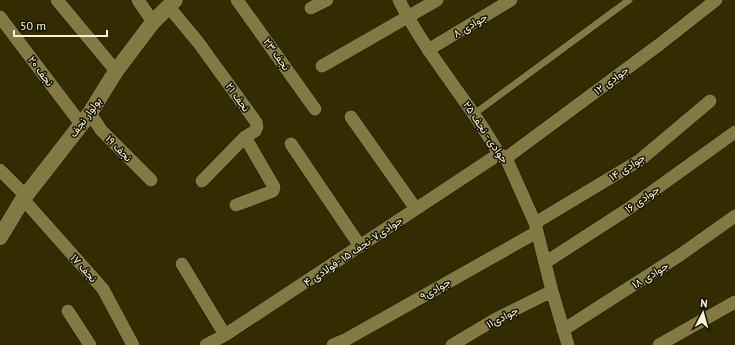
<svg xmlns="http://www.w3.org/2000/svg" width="735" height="345" font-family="'PT Sans',Vazirmatn,sans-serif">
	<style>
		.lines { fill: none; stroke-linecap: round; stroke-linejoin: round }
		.service-casing { stroke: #191400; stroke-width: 8 }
		.minor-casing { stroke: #191400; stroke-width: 14 }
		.tertiary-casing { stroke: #191400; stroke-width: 17 }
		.service { stroke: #827945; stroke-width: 7 }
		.minor { stroke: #827945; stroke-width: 13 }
		.tertiary { stroke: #827945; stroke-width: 16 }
		.labels { text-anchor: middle; stroke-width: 3; stroke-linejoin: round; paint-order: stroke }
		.street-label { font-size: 11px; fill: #f8f3d8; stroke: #181402 }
	</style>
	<rect width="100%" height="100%" fill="#332c03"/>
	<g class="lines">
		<defs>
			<path id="service" d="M474,114L629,0"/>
			<path id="minor" d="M57,0L116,71
				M138,0L153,22
				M237,0L315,109
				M399,0C419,40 447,76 473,113C482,126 491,140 499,154L506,158L535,223L552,291L568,345
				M168,6L198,42L256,122L257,127L255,131L245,137L202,181
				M311,8L327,0
				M0,17L81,124
				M428,50L511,0
				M322,66L437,0
				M90,113L101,130L151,180
				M351,117L416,209
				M291,144L360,246
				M506,158L660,44L716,0
				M0,170L26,196
				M23,199L103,289L133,345
				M236,205L273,191L274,187L245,137
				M535,223L640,160L710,101
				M546,262L628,209L735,132
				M182,264L225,335
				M68,311L90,345
				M563,330L680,255L735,216
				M206,345L225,335L499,154
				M333,345L347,339L537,232
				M452,345L494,320L552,291
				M659,345L735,302"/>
			<path id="tertiary" d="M0,237L23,199L90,113L116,71L153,22L175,0"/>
		</defs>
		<use href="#service" class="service-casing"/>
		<use href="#minor" class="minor-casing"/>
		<use href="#tertiary" class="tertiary-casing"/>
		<use href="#service" class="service"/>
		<use href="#minor" class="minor"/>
		<use href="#tertiary" class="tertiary"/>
	</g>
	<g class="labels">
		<g class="street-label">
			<text transform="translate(470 25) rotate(-31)" y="4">جوادی ۸</text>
			<text transform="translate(277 54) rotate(54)" y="4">نجف ۲۳</text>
			<text transform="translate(41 71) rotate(53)" y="4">نجف ۲۰</text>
			<text transform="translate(611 80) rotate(-37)" y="4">جوادی ۱۲</text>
			<text transform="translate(238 97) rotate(54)" y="4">نجف ۲۱</text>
			<text transform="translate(85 117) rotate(-54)" y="4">بولوار نجف</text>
			<text transform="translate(486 132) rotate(56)" y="4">جوادی - نجف ۲۵</text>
			<text transform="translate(119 148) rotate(45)" y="4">نجف ۱۹</text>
			<text transform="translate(627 167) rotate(-33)" y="4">جوادی ۱۴</text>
			<text transform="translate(642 199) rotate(-35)" y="4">جوادی ۱۶</text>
			<text transform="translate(353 251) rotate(-34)" y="4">جوادی۷-نجف ۱۵ -فولادی ۴</text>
			<text transform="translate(84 268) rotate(48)" y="4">نجف ۱۷</text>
			<text transform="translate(650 275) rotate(-32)" y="4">جوادی ۱۸</text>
			<text transform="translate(435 289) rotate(-30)" y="4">جوادی۹</text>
			<text transform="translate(502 317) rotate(-28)" y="4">جوادی۱۱</text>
		</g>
	</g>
	<g transform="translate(703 313) rotate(6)" stroke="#181402" stroke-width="3" paint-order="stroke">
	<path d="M0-3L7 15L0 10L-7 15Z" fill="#f8f3d8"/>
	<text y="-6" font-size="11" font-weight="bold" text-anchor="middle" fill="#f8f3d8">N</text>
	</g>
	<path d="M14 30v6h93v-6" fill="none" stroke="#f8f3d8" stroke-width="2"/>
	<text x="20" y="30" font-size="12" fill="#f8f3d8" stroke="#181402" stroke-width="3" paint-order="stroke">50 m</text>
</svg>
